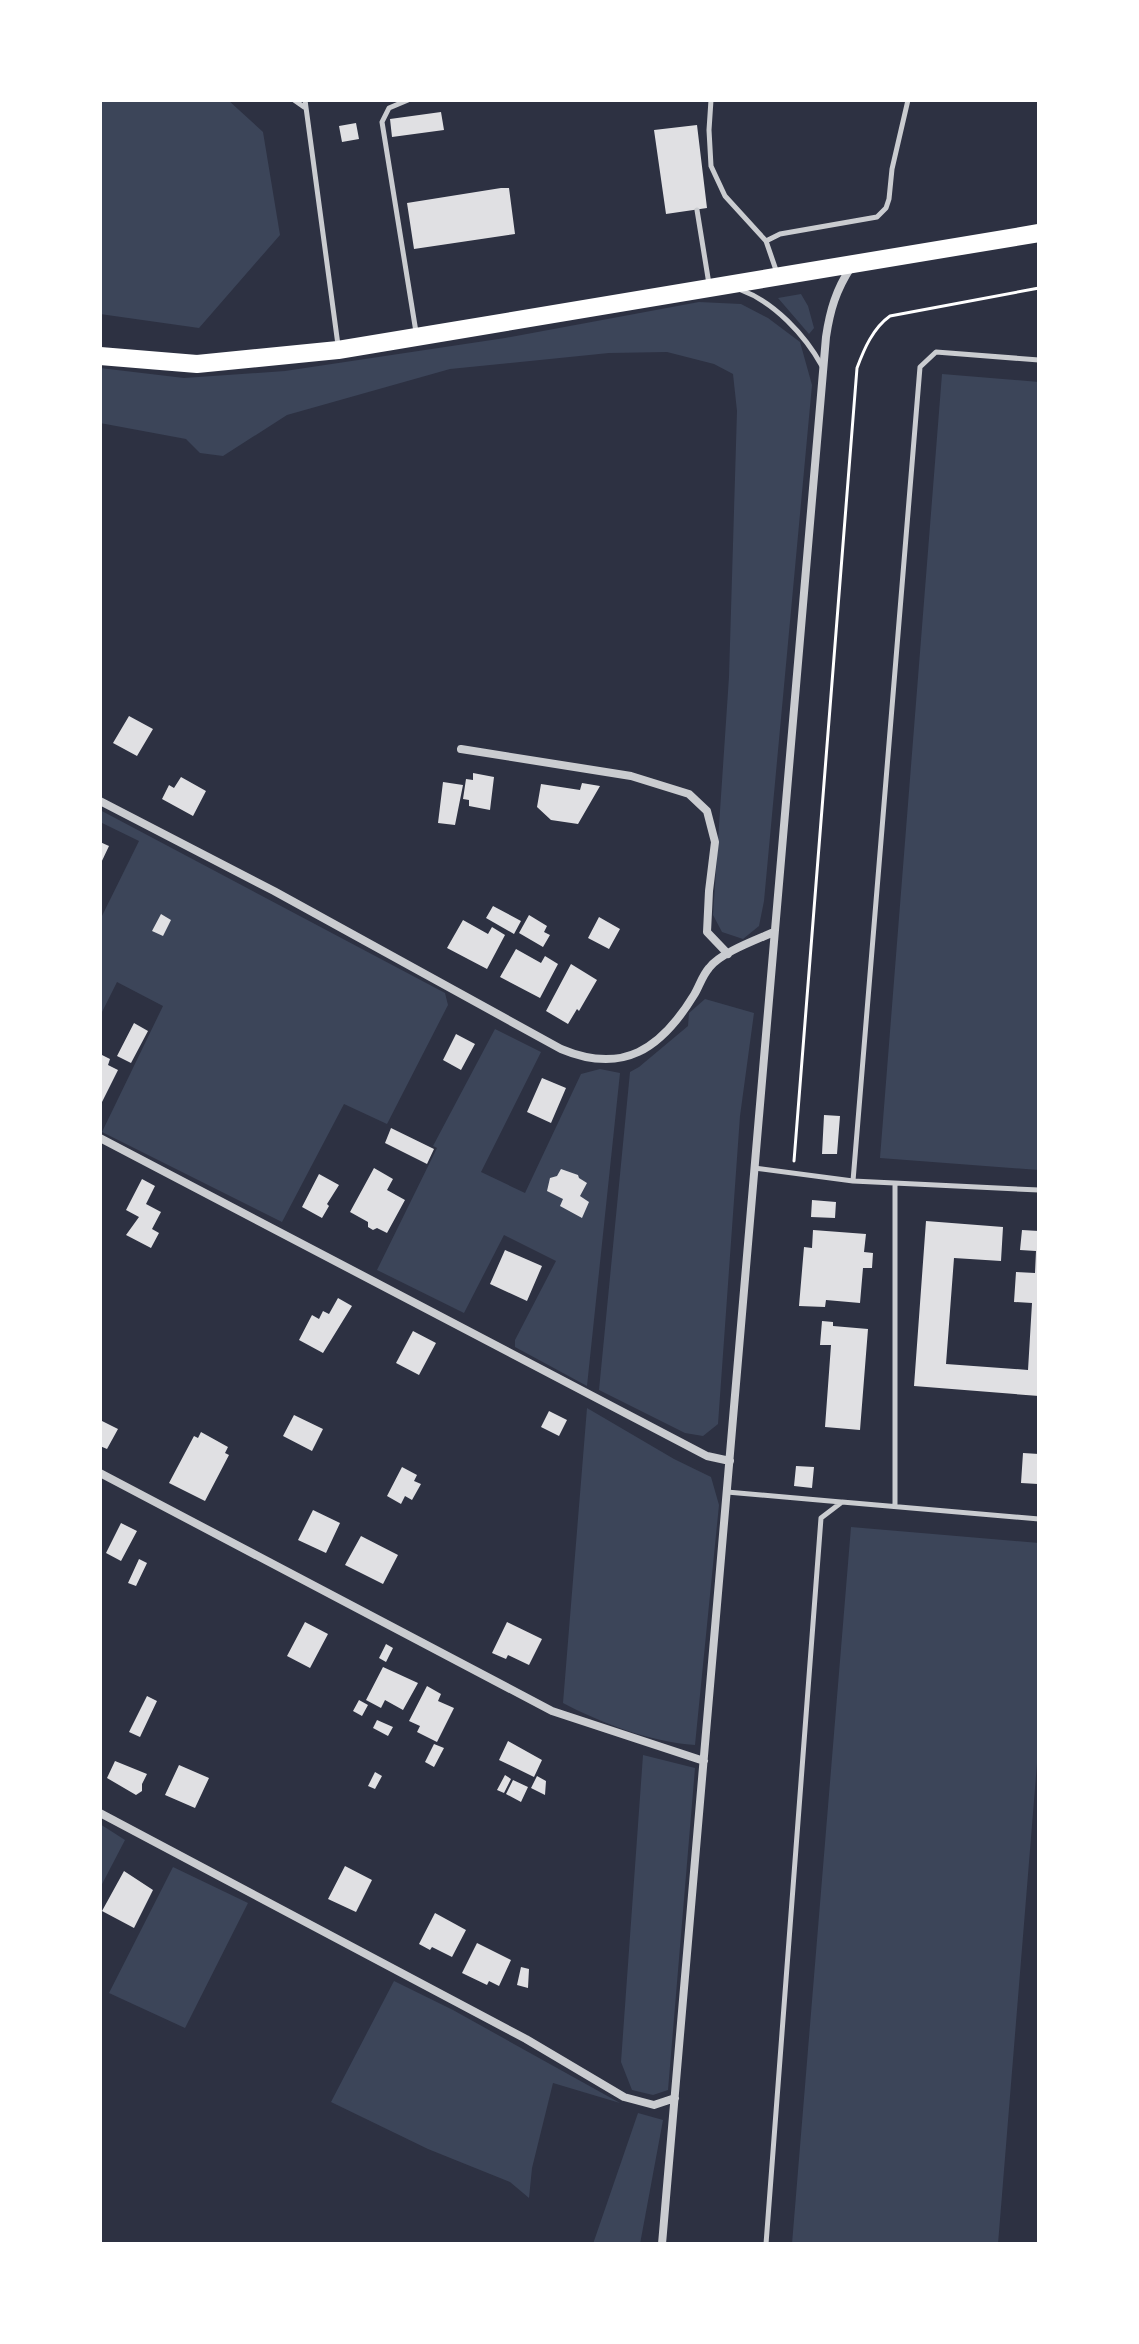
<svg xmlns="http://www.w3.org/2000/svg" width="1139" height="2344" font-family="'PT Sans',sans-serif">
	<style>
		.green { fill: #3c4559 }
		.building { fill: #e0e0e3 }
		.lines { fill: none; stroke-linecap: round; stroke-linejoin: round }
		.path { stroke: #fff; stroke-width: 3 }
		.service { stroke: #caccd0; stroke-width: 5 }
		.minor { stroke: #caccd0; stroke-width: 8 }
		.primary { stroke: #fff; stroke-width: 18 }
	</style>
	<rect width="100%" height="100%" fill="#2d3142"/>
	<path class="green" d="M100,100H228L263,132L280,235L199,328L100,314Z
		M801,294L808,306L814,328L809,334L778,298Z
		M699,302L741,304L768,318L800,342L812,385L764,901L759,926L743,939L722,932L713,915L729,677L737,411L733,374L714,364L667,352L609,353L450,369L287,415L223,456L200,453L186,439L100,423V368L184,378L285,371L505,338Z
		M942,374L1039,382V1170L880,1158Z
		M100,810L445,993L448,1005L387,1124L344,1104L282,1222L102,1132L163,1006L117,982L100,1016V920L139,841L100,822Z
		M705,999L754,1013L740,1116L718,1424L703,1436L685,1433L599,1390L630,1072L639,1067L688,1026L689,1013Z
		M495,1029L541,1052L481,1172L525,1193L581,1074L600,1069L620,1073L587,1386L515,1347V1340L556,1261L504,1235L464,1313L377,1270L437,1148L433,1146Z
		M587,1408L674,1459L711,1477L719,1505L695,1745C651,1742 601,1723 563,1703Z
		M851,1527L1039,1543V1739L998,2244H792Z
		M643,1755L695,1768L668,2090L653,2095L632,2090L621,2062Z
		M100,1824L125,1840L100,1888Z
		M173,1867L248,1903L185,2028L109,1993Z
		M394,1981L453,2010L620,2103L553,2083L532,2168L529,2198L510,2182L428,2149L331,2102Z
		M638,2113L663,2120L640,2244H593Z"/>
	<path class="building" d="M441,112L444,130L392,137L390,119Z
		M356,123L359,139L342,142L339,126Z
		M697,125L707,208L666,214L654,130Z
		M501,188H509L515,234L414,249L407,203Z
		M129,716L153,729L137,756L113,743Z
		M473,773L494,777L490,810L469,806V800L463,799L466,779L473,780Z
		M181,777L206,791L193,816L162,799L169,785L174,788Z
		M443,782L463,785L455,825L438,823Z
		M582,783L600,786L578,824L551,820L537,807L541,784L580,790Z
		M100,842L109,846L100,865Z
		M493,906L521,921L514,934L486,918Z
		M161,914L171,920L163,936L152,931Z
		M529,915L547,926L544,932L550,935L543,947L519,933Z
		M599,917L620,929L609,949L588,938Z
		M463,920L488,934L492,927L505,935L487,969L447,948Z
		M516,949L541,963L545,956L558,964L540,998L500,977Z
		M571,964L597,980L579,1011L577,1009L568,1024L546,1011Z
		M134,1023L148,1031L131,1063L117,1056Z
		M456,1034L475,1044L461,1070L443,1060Z
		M100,1054L110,1059L108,1065L118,1070L100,1106Z
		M542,1078L566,1088L551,1123L527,1112Z
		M824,1115L840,1116L837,1154H822Z
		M391,1128L434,1149L427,1164L385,1143Z
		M374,1168L393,1179L387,1190L405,1200L387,1233L377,1228L373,1230L368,1227V1222L350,1212Z
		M561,1169L578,1175L579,1178L587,1183L580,1196L589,1202L582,1218L560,1206L563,1199L547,1191L550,1178L557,1176Z
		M319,1174L339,1185L327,1204L329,1206L322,1218L302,1207Z
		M142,1179L155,1186L146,1204L161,1212L152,1229L159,1233L151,1248L126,1235L139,1217L126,1210Z
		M812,1200L836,1202L835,1218L811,1217Z
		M926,1221L1003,1227L1001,1261L954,1258L946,1364L1028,1370L1032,1303L1014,1302L1016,1272L1035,1273L1036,1251L1020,1250L1022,1230L1039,1231V1396L914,1386Z
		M813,1230L866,1234L864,1252L873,1253L872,1268H863L860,1303L826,1300L825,1307L799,1306L804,1247L812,1248Z
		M505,1250L542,1266L527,1301L490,1284Z
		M338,1298L352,1306L323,1353L299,1340L312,1315L319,1319L323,1311L329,1314Z
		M822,1321L833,1322V1326L868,1329L860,1430L825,1427L831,1345H820Z
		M413,1331L436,1343L419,1375L396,1363Z
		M549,1411L567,1420L559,1436L541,1427Z
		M294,1415L323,1429L312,1451L283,1436Z
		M100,1420L118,1429L107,1449L100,1446Z
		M201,1432L228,1447L225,1453L229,1455L205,1501L169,1483L194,1436L198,1438Z
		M1023,1453L1039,1454L1038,1484L1021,1483Z
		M796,1466L814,1467L812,1488L794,1486Z
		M402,1467L417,1475L414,1481L421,1484L412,1500L405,1496L401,1504L387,1496Z
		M313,1510L340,1523L326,1553L298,1540Z
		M121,1523L137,1531L121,1561L106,1553Z
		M361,1536L398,1555L383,1584L345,1565Z
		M139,1559L147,1563L136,1586L128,1583Z
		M305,1622L328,1634L310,1668L287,1656Z
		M507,1622L542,1639L529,1665L508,1655L506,1659L492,1653Z
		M386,1644L393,1648L386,1662L379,1658Z
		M383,1667L418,1683L403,1710L385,1700L381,1708L366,1700Z
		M427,1686L441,1694L438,1701L454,1708L437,1742L417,1732L420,1726L409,1721Z
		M147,1696L157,1701L140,1737L129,1732Z
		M359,1700L368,1705L362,1716L353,1711Z
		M377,1720L393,1727L388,1736L373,1728Z
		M508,1741L542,1760L534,1777L499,1760Z
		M434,1744L444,1748L434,1767L425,1762Z
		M115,1761L147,1774L142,1784V1791L136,1795L107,1778Z
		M179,1765L209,1778L195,1808L165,1795Z
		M375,1772L382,1776L375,1789L368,1786Z
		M505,1775L511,1779L504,1793L497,1790Z
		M537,1776L546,1781L545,1795L531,1788Z
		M513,1780L528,1787L521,1802L506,1794Z
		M345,1866L372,1880L356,1912L328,1899Z
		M124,1871L153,1890L134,1928L102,1911Z
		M435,1913L466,1930L452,1957L432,1947L430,1950L419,1944Z
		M477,1943L511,1960L499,1986L489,1981L487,1985L462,1973Z
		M521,1967L529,1969L528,1988L517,1985Z"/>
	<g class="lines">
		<path class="path" d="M794,1161L857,368C864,349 873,328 890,316L1039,288"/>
		<path class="service" d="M294,100L304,107
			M305,100L338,345
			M408,100L389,108L382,122L416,332
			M711,100L709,130L711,166L725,196L766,241L777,273
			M697,210L709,284
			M766,241L780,234L877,217L886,208L889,199L892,169L908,100
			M741,290C774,302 805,335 822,366
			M1039,360L936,352L920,367L853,1181L1039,1190
			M754,1168L853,1181
			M727,1492L841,1502
			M895,1506V1184
			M766,2244L821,1518L842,1502L1039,1519"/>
		<path class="minor" d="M461,749L631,776L689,794L707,811L715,842L709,891L707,932L728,954
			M100,801L274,891L561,1049C623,1075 661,1049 694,995C699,987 702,976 709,968C720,953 756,940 774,932
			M100,1138L707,1456L730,1461
			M100,1473L552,1711L704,1761
			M100,1813L526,2039L624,2097L654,2105L675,2098
			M662,2244L826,337C830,310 836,290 851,267"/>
		<path class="primary" d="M100,356L197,364L338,350L1039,233"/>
	</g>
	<rect width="1139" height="2344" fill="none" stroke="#ffffff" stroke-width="204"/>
</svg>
